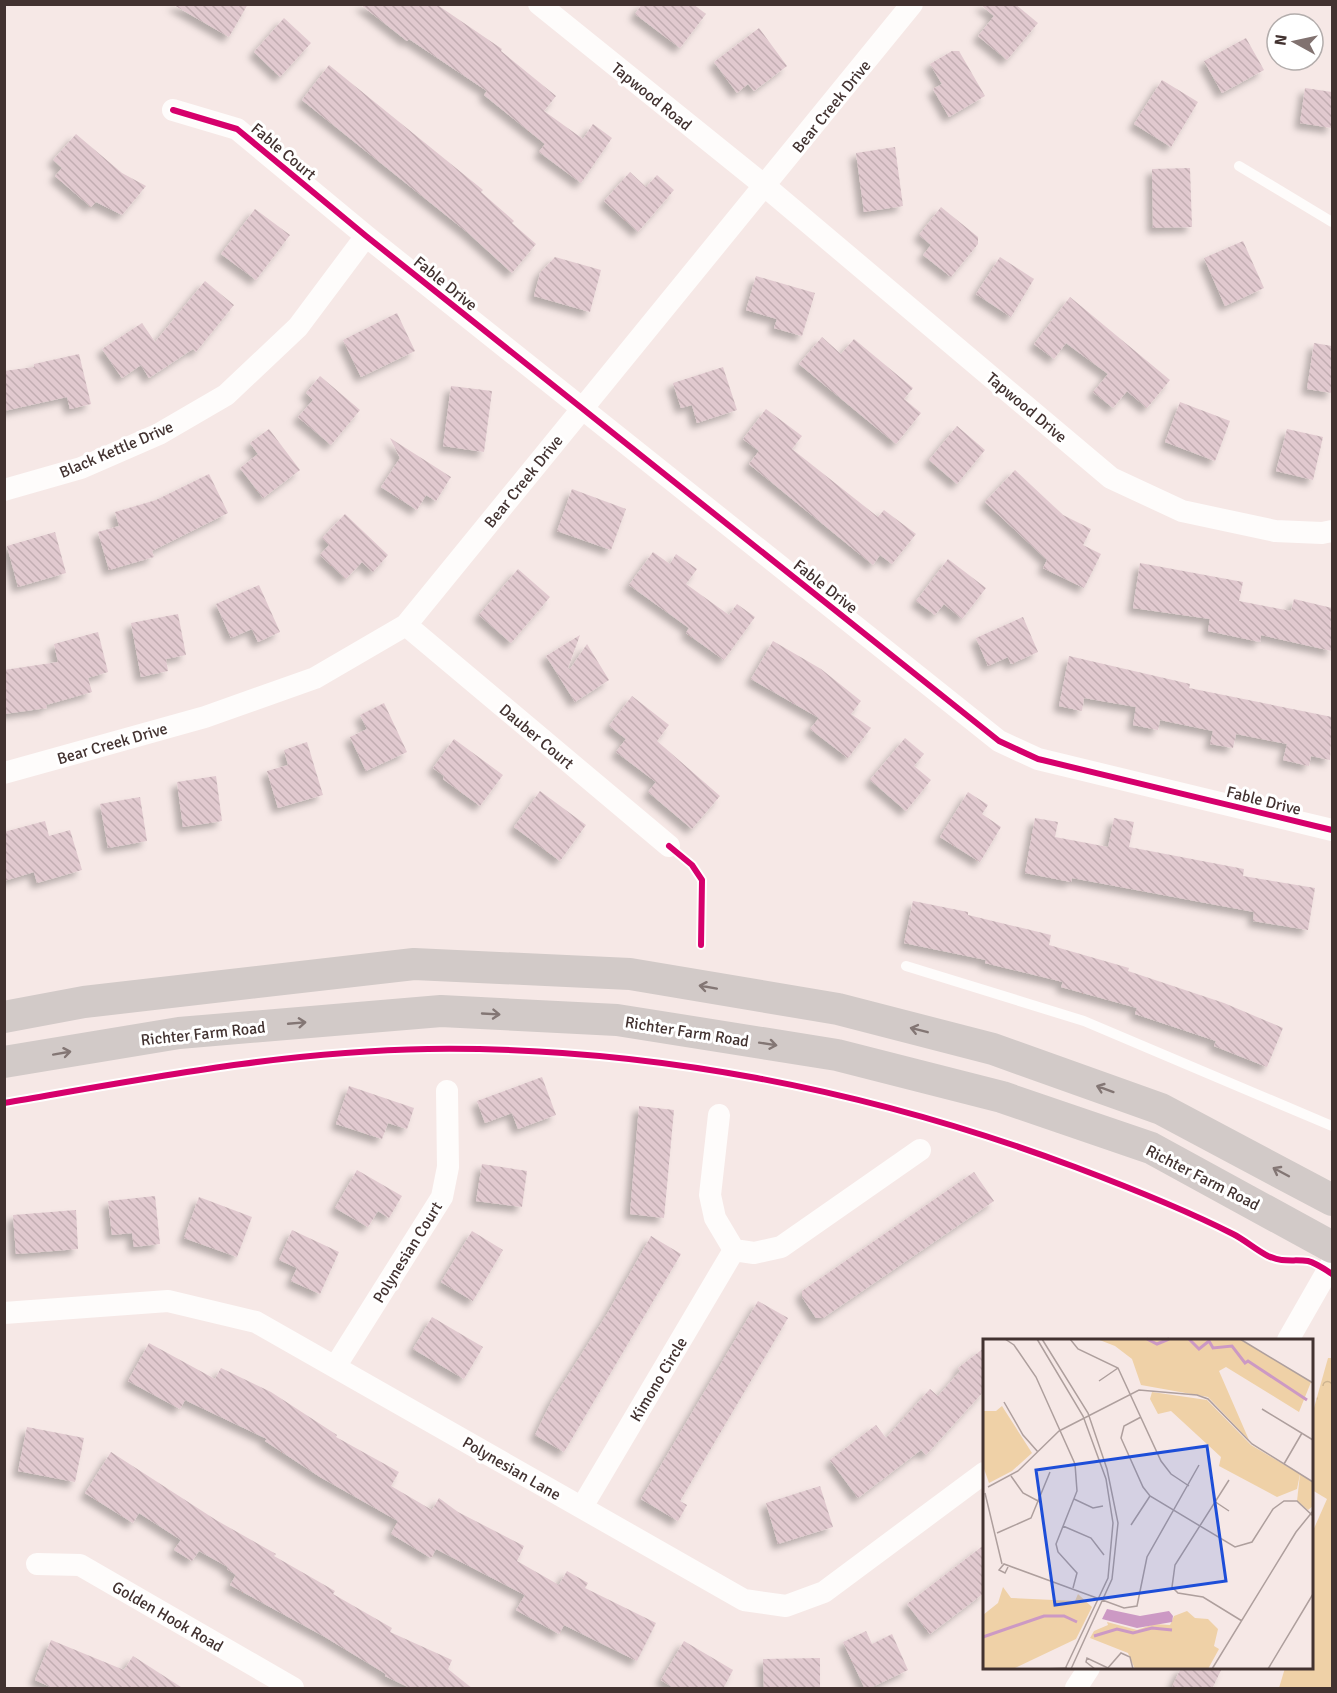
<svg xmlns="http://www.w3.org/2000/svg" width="1337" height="1693" font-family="Signika,sans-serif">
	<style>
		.forest { fill: url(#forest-crowns) }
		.park { fill: #efd1a7 }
		.building { fill: url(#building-back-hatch); filter: url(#shadow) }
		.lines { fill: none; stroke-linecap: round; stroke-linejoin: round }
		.lane { stroke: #fefcfb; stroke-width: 10 }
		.street { stroke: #fefcfb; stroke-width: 22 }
		.secondary { stroke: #d2cac8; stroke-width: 32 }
		.cycleway-casing { stroke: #fff; stroke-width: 10 }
		.cycleway { stroke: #d6006c; stroke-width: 6 }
		.oneway { stroke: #837674 }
		.labels { text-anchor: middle; stroke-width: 6; stroke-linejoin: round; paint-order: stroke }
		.street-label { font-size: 16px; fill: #423230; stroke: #fff }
		.inset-river { fill: none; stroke: #cc99c4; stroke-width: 3 }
		.inset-road { fill: none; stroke: #ae9f9d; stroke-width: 1.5 }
		.view { fill: #1d4ed8; fill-opacity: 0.15; stroke: #1d4ed8; stroke-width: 3 }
		.inset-edge { fill: none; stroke: #423230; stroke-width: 3 }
	</style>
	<defs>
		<pattern id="forest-crowns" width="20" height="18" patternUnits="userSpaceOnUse" patternTransform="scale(1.5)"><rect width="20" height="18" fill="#efd1a7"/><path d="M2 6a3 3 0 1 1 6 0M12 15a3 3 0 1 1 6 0" fill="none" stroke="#ceb490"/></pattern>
		<pattern id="building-back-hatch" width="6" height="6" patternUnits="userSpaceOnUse" patternTransform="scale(1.5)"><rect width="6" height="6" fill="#e1c9cf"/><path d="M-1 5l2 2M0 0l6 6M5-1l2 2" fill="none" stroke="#c2adb2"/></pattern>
		<filter id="shadow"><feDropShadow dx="-5.5" dy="5.5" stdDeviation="3" flood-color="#0004"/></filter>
	</defs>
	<rect width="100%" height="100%" fill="#f6e8e6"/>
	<path class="forest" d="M1328,1358H1332V1470L1312,1415Z"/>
	<path class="park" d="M1332,1397V1688H1279L1285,1668H1312V1533L1327,1499L1312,1490V1413Z"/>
	<path class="building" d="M172,4H248L229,37Z
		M360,4H436L502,49L501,51L556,96L544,111L583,139L593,124L612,138L581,183L539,152L545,144L484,95L487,91L409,39L407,41Z
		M642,4H693L706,14L680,48L635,14Z
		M980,4H1015L1038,23L1007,60L978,36L994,16Z
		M284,18L311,43L280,77L254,52Z
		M759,28L787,66L754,91L748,84L737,93L714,62Z
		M1246,38L1264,70L1222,93L1204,61Z
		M952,51H959L985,96L949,117L933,89L942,84L930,64Z
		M329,65L483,190L481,192L514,221L512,223L536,244L512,273L467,232L302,100Z
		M1162,80L1198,102L1171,147L1134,124Z
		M1305,88L1332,92V128L1300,123Z
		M76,134L122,173L146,186L122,215L96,202L91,207L55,176L62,168L53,160Z
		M895,147L903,206L864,212L856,153Z
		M1190,168L1192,227L1153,228L1152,169Z
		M630,172L646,187L657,175L674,190L638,232L604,201Z
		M941,207L978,237V244L951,277L923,255L931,245L919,235Z
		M255,209L290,235L256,280L221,254Z
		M1243,241L1264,288L1225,306L1204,258Z
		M555,257L601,270L590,312L534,296L540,273Z
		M1000,257L1034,279L1011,317L976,294Z
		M756,276L815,293L802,336L774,328L777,319L746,310Z
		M205,281L234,305L196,352L193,349L149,378L141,365L122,378L102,349L142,323L155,342Z
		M1070,297L1170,380L1147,408L1127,391L1113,408L1093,392L1108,374L1066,343L1054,359L1034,344Z
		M397,313L415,351L361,377L343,340Z
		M822,337L841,354L854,339L913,388L904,399L921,413L896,444L799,364Z
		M1314,343L1332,346V393L1307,389Z
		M79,354L91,404L70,409L67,397L4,411V371L34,367V364Z
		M723,367L737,410L697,423L692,405L681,408L673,383Z
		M320,376L360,410L331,445L298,417L313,400L306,393Z
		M451,386L492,391L484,452L443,446Z
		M1180,402L1230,421L1215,461L1165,442Z
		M766,409L802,436L792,449L878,517L884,510L916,534L892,564L880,555L873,565L749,464L759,451L743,439Z
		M957,426L985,450L957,484L929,460Z
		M269,429L300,470L263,498L240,468L258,454L250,443Z
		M1287,429L1323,437L1313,480L1276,471Z
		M390,438L451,477L436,501L426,495L417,510L381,487L400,458Z
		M1015,470L1063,515L1091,529L1083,545L1101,554L1084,588L1043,568L1047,560L985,502Z
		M209,474L228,513L152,551L154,557L109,570L98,532L119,526L115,512L156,500Z
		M572,489L626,509L611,550L557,531Z
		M345,514L388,555L373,572L362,562L346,579L320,555L329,545L322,538Z
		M55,532L66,573L18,587L7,546Z
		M653,552L670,564L676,554L697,569L686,584L729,615L737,604L755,617L724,660L686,633L689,628L629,585Z
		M948,559L986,588L962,619L944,604L935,615L916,601Z
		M1140,563L1243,582L1239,601L1291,611L1294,599L1332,608V651L1261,635L1260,642L1208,631L1210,619L1133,608Z
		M518,569L550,597L511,643L479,615Z
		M259,585L280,632L258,642L252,629L231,638L216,604Z
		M178,614L186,655L166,659L168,671L141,677L131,623Z
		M1023,617L1038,652L1011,664L1008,657L988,666L976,638Z
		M98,632L108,672L88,678L92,692L46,705L47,708L4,714V670L58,662L54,644Z
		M580,635L568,668L570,669L587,644L609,680L575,702L546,656Z
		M773,641L821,669L861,701L851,714L871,728L848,758L810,729L819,718L751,679Z
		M1069,656L1190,684L1189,688L1332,717L1330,760L1311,756L1309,766L1283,760L1287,744L1236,734L1233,748L1210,744L1213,731L1160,720L1158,730L1133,725L1136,707L1084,698L1082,711L1059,706Z
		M632,696L669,725L657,741L720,796L692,829L648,792L656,782L616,752L626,739L609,726Z
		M384,703L407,752L366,771L350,737L367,729L360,715Z
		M905,738L924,754L914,766L931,780L906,811L870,780Z
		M454,739L503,775L480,806L443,779L444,776L433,768Z
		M307,742L323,795L278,808L267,771L288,765L284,750Z
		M216,776L222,821L183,827L177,782Z
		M540,791L586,825L560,861L514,827Z
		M968,792L988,805L982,814L1001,827L980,862L940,837Z
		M140,797L147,841L108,848L100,804Z
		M1035,818L1058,822L1055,837L1108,847L1114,818L1134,822L1129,847L1244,869L1243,876L1315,888L1308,930L1253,921L1254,912L1072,878L1071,882L1025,873Z
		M45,821L49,836L70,830L82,870L37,883L34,872L4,881V832Z
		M913,901L968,912V915L1051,935L1049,945L1129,968L1128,971L1224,1003L1283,1028L1267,1067L1214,1046L1216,1041L1135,1014L1137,1008L1061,987L1063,982L985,963L986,960L904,943Z
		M542,1077L556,1115L518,1129L512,1113L485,1123L477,1101Z
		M349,1086L414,1108L407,1129L388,1123L382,1139L336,1124Z
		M639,1106L674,1110L664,1218L630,1214Z
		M482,1164L527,1171L522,1207L476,1201Z
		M357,1170L402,1196L389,1218L378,1211L368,1227L335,1208Z
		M974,1172L994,1201L823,1318H816L802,1297V1291Z
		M155,1196L160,1244L134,1247L132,1233L112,1235L108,1201Z
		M199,1197L252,1217L237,1257L184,1238Z
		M76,1210L78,1249L16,1254L13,1215Z
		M292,1230L339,1252L320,1294L291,1281L297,1268L279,1260Z
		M472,1231L503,1250L473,1301L441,1282Z
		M651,1236L681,1254L564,1452L535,1435L551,1402L607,1314Z
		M758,1301L788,1318L680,1501L687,1505L678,1521L641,1499Z
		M432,1317L483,1347L464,1379L413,1349Z
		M149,1343L215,1379L221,1368L271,1392L337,1435L336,1437L399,1472L391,1486L432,1510L439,1498L458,1512L524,1546L517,1561L559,1585L567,1571L588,1583L585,1588L656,1623L637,1661L564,1625L559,1634L516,1610L525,1595L436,1549L431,1558L391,1534L398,1521L320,1477L265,1441L267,1439L185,1400L180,1409L128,1381Z
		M984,1348V1391L926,1455L921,1450L858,1498L830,1460L876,1425L886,1438L930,1389L938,1396L960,1371L958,1368Z
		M27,1427L84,1438L75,1482L18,1471Z
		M111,1452L216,1520L276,1554L274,1556L335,1591L333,1594L392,1628L390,1632L452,1660L448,1669L473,1689H412L385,1676L386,1674L325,1637L230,1585L236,1575L227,1569L228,1567L199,1551L192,1561L174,1550L181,1540L139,1513L133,1523L85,1493Z
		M820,1486L833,1527L778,1544L766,1503Z
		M984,1545V1593L930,1634L907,1604Z
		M866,1631L872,1644L892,1634L908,1670L868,1689H865L843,1642Z
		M51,1640L124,1670L133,1656L184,1689H55L35,1680Z
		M684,1641L733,1670L723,1689H675L661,1680Z
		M820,1658V1689H764L763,1659Z
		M1181,1668H1222L1212,1689H1171Z"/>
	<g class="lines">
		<path class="lane" d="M1239,166L1332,222
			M906,966L1084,1021L1332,1126"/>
		<path class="street" d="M539,4L766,187L1111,478L1182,511L1275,531L1322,533L1332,531
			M173,110L237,129L366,236L999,741L1038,759L1332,830
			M4,490L81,468L159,434L226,395L298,327L366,236
			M406,625L669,846
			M4,773L205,717L315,678L406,625L912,4
			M719,1115L710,1195L715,1218L734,1250
			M4,1313L168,1301L256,1322L744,1600L786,1606L824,1592L984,1473
			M1288,1340L1332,1263
			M335,1367L442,1197L448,1167L447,1091
			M582,1507L734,1250L754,1253L781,1247L920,1150
			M37,1564L80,1565L293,1688
			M1076,1688L1089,1668"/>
		<path class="secondary" d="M4,1017L84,1002L414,964L630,974L838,1009L993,1049L1161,1109L1332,1200
			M4,1062L179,1033L441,1011L617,1020L837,1055L1002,1097L1151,1148L1332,1247"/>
		<defs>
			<path id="cycleway" d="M173,110L237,129L366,236L999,741L1038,759L1332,830
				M669,846L692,865L702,880L701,945
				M4,1103C144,1079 285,1051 428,1049C648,1046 869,1090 1075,1167C1128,1187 1182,1208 1233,1234C1245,1240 1256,1250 1268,1256C1283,1263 1294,1259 1308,1261C1316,1263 1326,1270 1332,1274"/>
		</defs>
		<use href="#cycleway" class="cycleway-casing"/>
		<use href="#cycleway" class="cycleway"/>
	</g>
	<defs><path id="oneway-shaft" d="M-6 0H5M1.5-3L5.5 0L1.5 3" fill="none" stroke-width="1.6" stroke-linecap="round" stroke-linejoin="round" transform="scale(1.5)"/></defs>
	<g class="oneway">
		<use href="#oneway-shaft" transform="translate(708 987) rotate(-170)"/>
		<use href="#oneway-shaft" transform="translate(491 1014) rotate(3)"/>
		<use href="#oneway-shaft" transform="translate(297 1023) rotate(-5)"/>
		<use href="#oneway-shaft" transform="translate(919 1030) rotate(-166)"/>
		<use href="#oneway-shaft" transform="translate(768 1044) rotate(9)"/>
		<use href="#oneway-shaft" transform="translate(62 1053) rotate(-10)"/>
		<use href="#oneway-shaft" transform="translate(1105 1089) rotate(-160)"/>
		<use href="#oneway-shaft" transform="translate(1281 1172) rotate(-152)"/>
	</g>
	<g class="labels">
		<g class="street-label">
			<text transform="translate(652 96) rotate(39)" y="6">Tapwood Road</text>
			<text transform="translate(831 106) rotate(-51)" y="6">Bear Creek Drive</text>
			<text transform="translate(284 151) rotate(40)" y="6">Fable Court</text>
			<text transform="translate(446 283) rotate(39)" y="6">Fable Drive</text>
			<text transform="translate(1027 407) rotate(40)" y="6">Tapwood Drive</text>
			<text transform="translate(116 449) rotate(-23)" y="6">Black Kettle Drive</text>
			<text transform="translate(523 481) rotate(-51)" y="6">Bear Creek Drive</text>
			<text transform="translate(826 586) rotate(38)" y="6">Fable Drive</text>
			<text transform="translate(537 736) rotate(40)" y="6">Dauber Court</text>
			<text transform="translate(112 743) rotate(-16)" y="6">Bear Creek Drive</text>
			<text transform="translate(1264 800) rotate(14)" y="6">Fable Drive</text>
			<text transform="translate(687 1031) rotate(9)" y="6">Richter Farm Road</text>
			<text transform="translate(203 1033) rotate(-6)" y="6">Richter Farm Road</text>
			<text transform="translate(1203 1177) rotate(27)" y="6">Richter Farm Road</text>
			<text transform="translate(407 1252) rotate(-58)" y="6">Polynesian Court</text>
			<text transform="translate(658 1379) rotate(-59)" y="6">Kimono Circle</text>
			<text transform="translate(512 1468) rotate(30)" y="6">Polynesian Lane</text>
			<text transform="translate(168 1616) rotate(30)" y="6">Golden Hook Road</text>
		</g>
	</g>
	<g transform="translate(983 1339)">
		<rect width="330" height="330" fill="#f6e8e6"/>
		<path d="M317,135L330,143V167L325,171L314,162Z" fill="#efd1a7"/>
		<path d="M114,0H257L328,43L316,73L243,28L236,32L266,101L225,58L158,46L149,20L132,7ZM169,53L224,61L268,106L317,135L314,150L294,158L236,127L238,118L188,72L175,75L167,60Z" fill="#efd1a7"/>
		<path d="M19,67L49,114L29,132L6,144L0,127V72H13ZM20,248L28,259L92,262L95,255L109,268L93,300L30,330H0V276L15,264ZM204,272L212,279L225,280L235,290L231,307L236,310L225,330H152L145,314L107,299L111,292L125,286L124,283L154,291L171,285L187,286L191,277Z" fill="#efd1a7"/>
		<path d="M124,270L157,277L186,272L190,277L189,283L154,289L119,280Z" fill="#cc99c4"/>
		<path class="inset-river" d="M164,0L174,5L186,0M206,0L216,10L226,2L230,9L249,7L262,24L265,22L324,61M111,297L134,290L150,294L169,289L189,291M0,298L61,277H81L94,283"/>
		<path class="inset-road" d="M22,0L31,6L53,38L92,125L94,152L73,205L75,213L94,234L90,249M54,0L100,77L123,140L130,184L125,239L82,330M59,0L105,74L124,130L135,184L129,240L88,330M87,0L95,10L135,29L178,122L188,135L206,147M257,0L330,44M116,42L135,29M21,63L40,96L55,113M279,70L330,101M158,78L141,87L138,99L160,148L167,157L252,208L269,203L290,170L301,162H314L330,177M76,92L156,51L214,56L225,60L269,105L330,143M301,125L319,94M28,137L40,154L57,163M246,141L192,226L189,248L195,254L220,258L259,282M5,148L35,132L77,91M2,154L19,225M91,160L110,169L120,167M231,162L246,172M148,186L167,157M80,187L108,199L121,216M14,194L48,179L67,133M25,228L22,234L16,231L21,225L141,269L154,267L164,218L216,126M61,330L84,329M112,330L103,323L104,319L125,329M124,330L138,314L147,318L150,330M229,330L313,193L330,172M285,330L330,255"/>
		<path class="view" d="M224,107L243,242L72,266L53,131Z"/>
		<rect width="330" height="330" class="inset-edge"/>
	</g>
	<rect width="1337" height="1693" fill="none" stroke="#423230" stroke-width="12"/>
	<g transform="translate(1295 42) rotate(278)"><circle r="28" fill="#ffffff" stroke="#b3adac" stroke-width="1.5"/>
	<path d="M0-4.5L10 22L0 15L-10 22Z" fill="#817270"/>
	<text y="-9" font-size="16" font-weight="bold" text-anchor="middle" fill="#423230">N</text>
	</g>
</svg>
